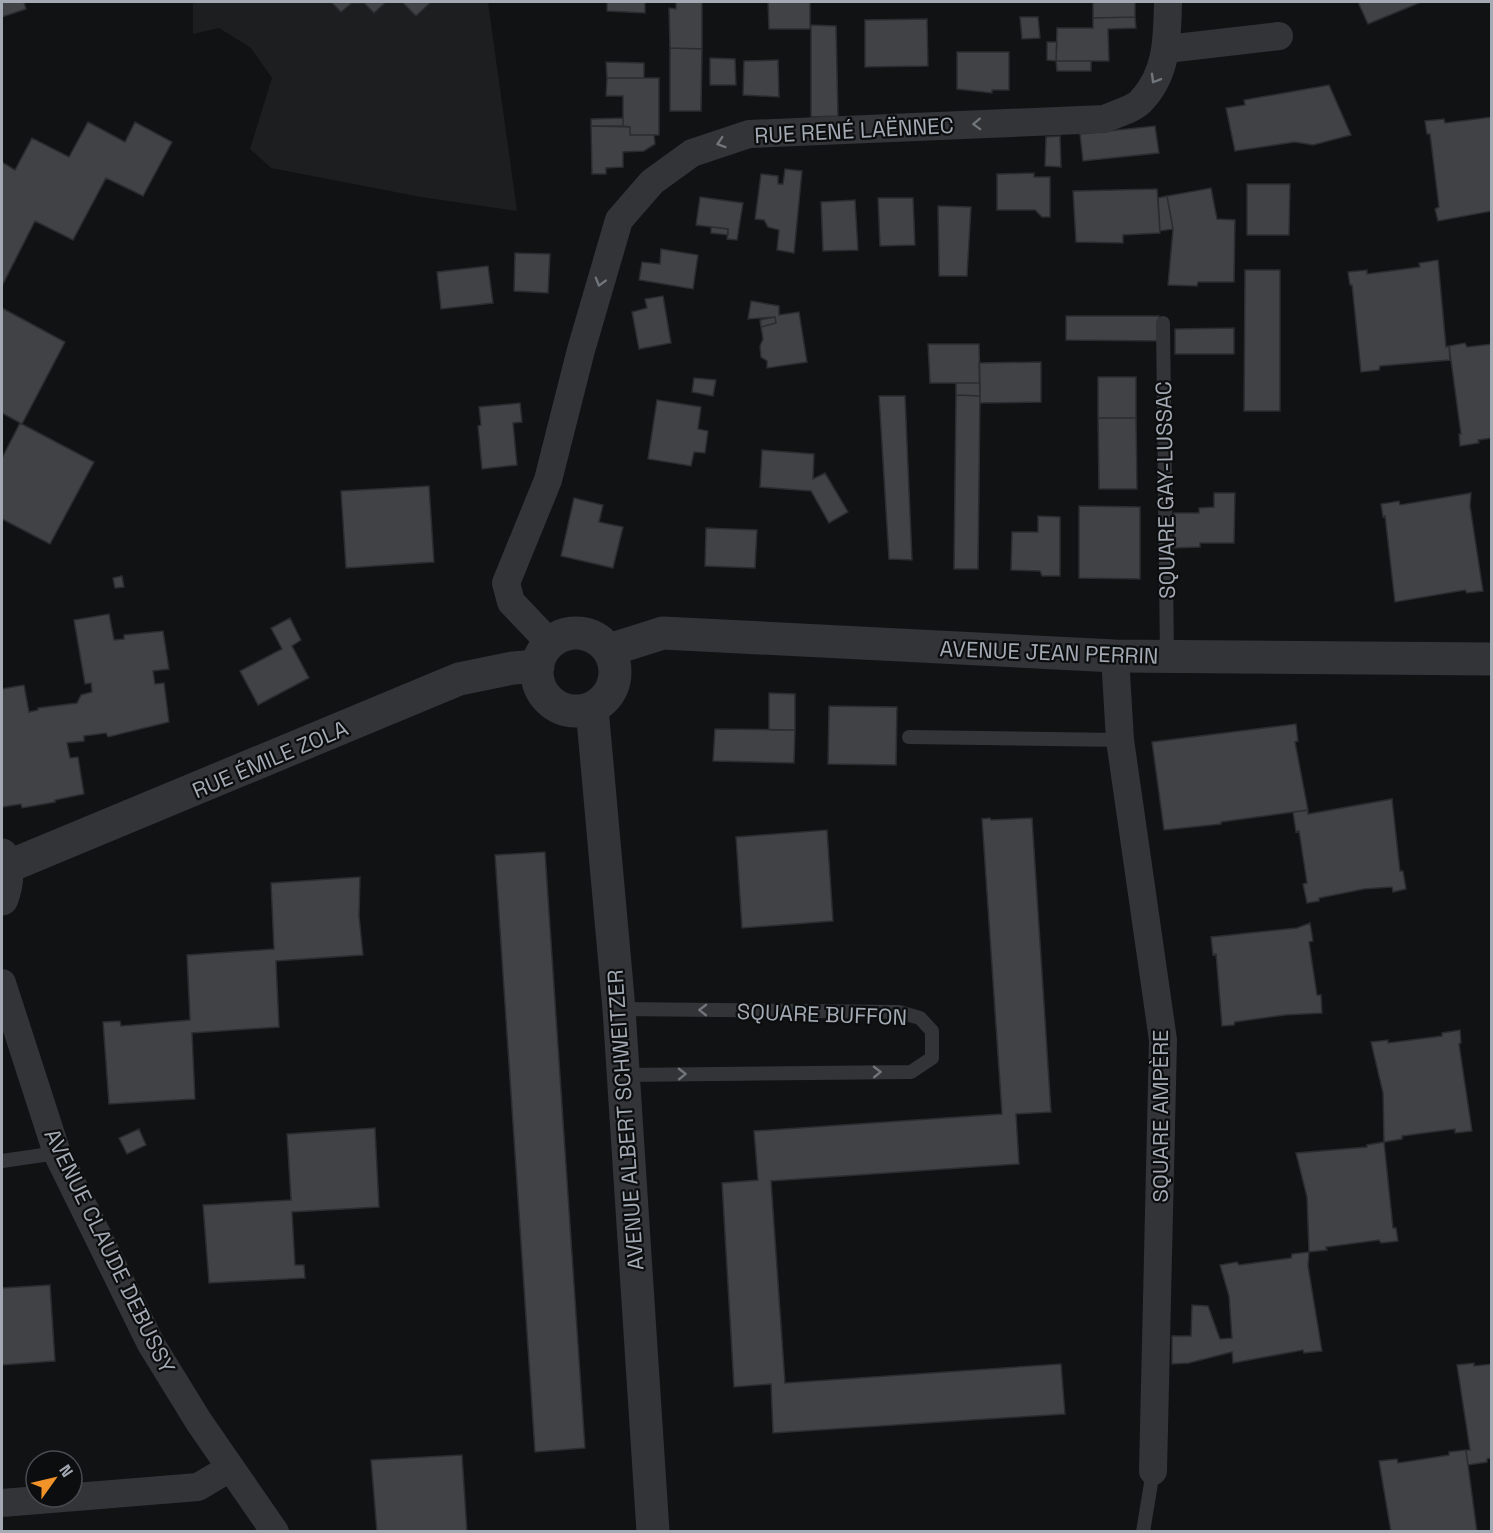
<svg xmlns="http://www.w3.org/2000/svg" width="1493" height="1533" font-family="'Space Grotesk',sans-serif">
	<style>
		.built { fill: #1d1e20 }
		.building { fill: #404246; stroke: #2b2c2f; stroke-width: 1.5 }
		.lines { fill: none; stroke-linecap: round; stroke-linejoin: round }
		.service { stroke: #323438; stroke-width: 14 }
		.minor { stroke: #323438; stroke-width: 28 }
		.tertiary { stroke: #323438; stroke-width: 33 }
		.oneway { stroke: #70757c }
		.labels { text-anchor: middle; stroke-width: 4.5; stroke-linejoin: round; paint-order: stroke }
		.street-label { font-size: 22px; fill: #a3aab4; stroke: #0c0d0e }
	</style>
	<rect width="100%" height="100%" fill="#111213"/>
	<path class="built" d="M193,2H488L517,211L421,197L271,168L250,149L272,78L251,48L219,28L193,34Z"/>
	<path class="building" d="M2,2H24L26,9L2,17Z
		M331,2H386L374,13L364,3H352L341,12Z
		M402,2H431L416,16Z
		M607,2H645V13L607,11Z
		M676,2H702V49L670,48L669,8L676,9Z
		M768,2H810V29H769Z
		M1093,2H1135V17L1093,18Z
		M1358,2H1418L1419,3L1368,24Z
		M1020,17H1038L1040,38L1022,39Z
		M1135,17L1136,28L1108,29L1109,61H1056L1057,28H1093V18Z
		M927,19L928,66L865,67V20Z
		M811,25L836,26L838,116L811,117Z
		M1047,42H1057L1056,61L1047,60Z
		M670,48L702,49L701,111H670Z
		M957,52H1009V90H992V93L957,89Z
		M710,58L735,59L736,85H710Z
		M778,60L779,97L743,95L744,61Z
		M1056,61H1091V71H1057Z
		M606,62L644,63V78H607Z
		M607,78H659V135H630V127L623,126V96H606Z
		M1329,85L1351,135L1313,145L1295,142L1235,151L1226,108L1245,105L1244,100Z
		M1492,117V211L1438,221L1435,209L1439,207L1430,134H1427L1425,121L1444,119L1445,123Z
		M623,118V126H591V119Z
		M88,122L125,142L135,122L172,142L143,196L106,178L73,240L35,221L2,286V162L15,170L32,138L69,157Z
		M591,126L630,127V135H654L655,144L644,151L623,152V167L606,168V174H592Z
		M1155,126L1159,153L1083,161L1080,134Z
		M1060,136L1061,167L1045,166L1046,137Z
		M785,169L802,171L794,253L777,250L779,230L768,227L764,220L755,219L761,174L778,176V184H783Z
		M1034,173V177H1050V217H1042L1035,210H997V174Z
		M1247,184H1290L1289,235H1247Z
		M1211,188L1217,219L1235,220L1234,282H1198L1197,286L1168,285L1173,229L1167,196Z
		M1157,189L1160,233L1123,235V243L1076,242L1073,191Z
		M1167,196L1173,229L1160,231L1158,198Z
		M700,197L743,203L737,240L727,239L728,229L696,225Z
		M878,198H913L915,245L880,246Z
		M855,200L858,250L823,251L821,202Z
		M938,206L971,207L967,276H939Z
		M711,227L728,229V235L711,233Z
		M661,249L698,255L693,289L639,280L642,262L660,264Z
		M515,253L550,254L548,293L514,291Z
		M1438,260L1446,347L1449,346L1450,360L1380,366L1379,370L1361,372L1352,285H1350L1348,272L1367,270V274L1420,267L1419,263Z
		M488,266L493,303L441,309L437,272Z
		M1245,270H1280V411H1244Z
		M663,296L671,343L639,349L632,312L647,308L645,299Z
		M751,301L779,306V315L799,312L807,362L767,368V361L761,357L760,346L763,339L761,327L776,323L775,317L748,319Z
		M2,308L65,342L22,424L2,413Z
		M1066,316H1159V341L1066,340Z
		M775,317L776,323L761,327L760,320Z
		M1234,328V354H1175V329Z
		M1465,343L1467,347L1492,344V438L1478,440L1479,443L1460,446L1459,434H1461L1449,346Z
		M928,344H979L980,383H930Z
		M1041,362V402L980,403L979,363Z
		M1098,377H1136V418H1098Z
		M694,378L716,380L713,396L692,392Z
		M956,383H980V396L956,395Z
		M956,395L980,396L978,569H954Z
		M879,396H905L912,560L889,559Z
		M657,400L701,407L698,429L708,431L705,453L694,452L691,466L648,459Z
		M520,403L522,422L513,423L517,465L482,469L478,426L481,425L479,407Z
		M1098,418H1136L1137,489H1099Z
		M20,423L94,462L50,544L2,519V458Z
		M762,450L814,454L813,479L825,473L848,512L829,523L811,491L760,487Z
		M429,486L434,562L346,568L341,491Z
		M1214,493H1235L1234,543H1200V547L1174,548V513H1199V508L1214,507Z
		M1471,493L1470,506L1483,591L1467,593L1465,590L1395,602L1385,516L1383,517L1381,504L1399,501L1400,505Z
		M574,498L603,505L599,522L623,527L613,568L561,556Z
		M1079,506L1140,507V579L1079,578Z
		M1038,516L1060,517V576H1042L1040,571L1011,570L1012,532H1038Z
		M706,528L757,530L755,568L705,566Z
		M122,576L124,587L115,588L113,578Z
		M109,614L114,640L124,639V635L163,631L169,669L153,671L155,684L164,683L169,722L108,737L106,733L84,736V741L67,743L70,758L78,757L84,794L55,800V802L22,808L21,804L2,807V689L24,685L29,712L38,710V708L77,703L81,695L92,692L91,683L85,684L74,620Z
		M290,618L301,640L292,646L309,678L258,705L240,671L282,649L271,628Z
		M769,693L795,694V730H769Z
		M829,706L897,707L896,765L828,764Z
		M1296,724L1298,741L1295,742L1308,810L1221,822V824L1164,830L1152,742Z
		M715,729L795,730L794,763L713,761Z
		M1392,799L1400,871H1403L1406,889L1393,892L1392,887L1364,889L1319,898V901L1307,903L1303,884L1307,883L1299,831L1296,832L1293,812L1308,810V814Z
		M990,818L991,820L1032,818L1051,1112L1016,1114L1019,1164L771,1181L785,1383L1061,1364L1065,1414L773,1433L771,1384L734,1387L722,1183L758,1180L754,1131L1002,1114L982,819Z
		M827,830L833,921L742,928L736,837Z
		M545,852L585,1448L535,1452L495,855Z
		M360,877L359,916L363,955L276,961L279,1027L192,1033L195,1099L109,1104L103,1022L120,1021L121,1026L190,1020L187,955L274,949L271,883Z
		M1310,923L1313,941L1309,942L1317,995H1321L1322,1013L1285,1015L1235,1022L1234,1025L1222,1026L1216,954L1213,955L1211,937L1297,928Z
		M1460,1030L1461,1043L1459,1044L1472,1131L1455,1133V1129L1402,1136V1139L1384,1142L1383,1093L1371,1042L1388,1040V1043L1442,1036V1033Z
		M375,1128L379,1207L292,1212L295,1265H304L305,1278L209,1283L203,1205L291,1200L287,1134Z
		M139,1129L146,1145L127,1154L119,1138Z
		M1384,1142L1393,1228H1396L1398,1241L1381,1243L1379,1240L1326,1247L1327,1250L1309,1252L1307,1197L1296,1153L1367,1147V1145Z
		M1309,1252L1308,1266L1322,1351L1304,1353L1303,1350L1233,1363L1232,1352L1189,1363L1172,1364V1336H1191L1192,1305L1208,1306L1220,1339L1232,1338L1229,1296L1220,1265L1237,1262L1239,1265L1291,1258L1292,1254Z
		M50,1285L55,1361L2,1365V1288Z
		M1474,1363V1366L1492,1364V1458L1487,1459V1462L1468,1465L1466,1450H1470L1457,1365Z
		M1466,1450L1477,1532H1391L1379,1461L1397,1459L1398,1463L1449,1455V1452Z
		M462,1455L467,1532H377L371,1460Z"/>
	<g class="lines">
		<path class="service" d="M1163,323L1167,657
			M909,737L1120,740
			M619,1009L899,1012L920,1018L932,1031V1058L911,1072L623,1075
			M2,1161L57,1153
			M1143,1532L1153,1471"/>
		<path class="minor" d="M1167,49L1279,36
			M550,643L511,602L506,583L548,480L581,350L619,220L652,182L692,153L749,134L1104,119C1115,114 1135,109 1142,100C1168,72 1167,37 1168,2
			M1115,656L1120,740L1163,1040L1153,1471
			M2,983L57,1153L151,1344L199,1422L275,1532
			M2,1503L198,1487L230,1468"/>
		<path class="tertiary" d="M537 672a39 39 0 1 1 78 0a39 39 0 1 1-78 0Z
			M609,650L663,633L1115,656L1492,659
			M592,708L619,1009L653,1532
			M2,855C10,869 7,885 2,899
			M7,867L459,679L513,668L538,666"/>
	</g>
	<defs><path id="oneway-chevron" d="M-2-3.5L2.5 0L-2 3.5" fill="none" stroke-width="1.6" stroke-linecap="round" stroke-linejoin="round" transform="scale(1.5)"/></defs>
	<g class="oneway">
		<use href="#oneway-chevron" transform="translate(1155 79) rotate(120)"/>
		<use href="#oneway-chevron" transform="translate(977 124) rotate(178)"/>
		<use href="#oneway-chevron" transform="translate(721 143) rotate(162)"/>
		<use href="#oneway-chevron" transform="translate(600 282) rotate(106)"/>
		<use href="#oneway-chevron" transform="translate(703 1010) rotate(-179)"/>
		<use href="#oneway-chevron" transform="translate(877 1072) rotate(-1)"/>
		<use href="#oneway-chevron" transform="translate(682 1074) rotate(-1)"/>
	</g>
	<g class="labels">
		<g class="street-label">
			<text transform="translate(854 130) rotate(-3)" y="8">RUE RENÉ LAËNNEC</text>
			<text transform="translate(1165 490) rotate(-91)" y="8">SQUARE GAY-LUSSAC</text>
			<text transform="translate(1049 652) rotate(2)" y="8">AVENUE JEAN PERRIN</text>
			<text transform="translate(270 759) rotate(-23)" y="8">RUE ÉMILE ZOLA</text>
			<text transform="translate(822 1014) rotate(2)" y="8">SQUARE BUFFON</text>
			<text transform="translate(1160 1116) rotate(-90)" y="8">SQUARE AMPÈRE</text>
			<text transform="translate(625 1120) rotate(-94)" y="8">AVENUE ALBERT SCHWEITZER</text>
			<text transform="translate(110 1251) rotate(64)" y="8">AVENUE CLAUDE DEBUSSY</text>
		</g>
	</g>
	<rect width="1493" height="1533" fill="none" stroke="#a3aab4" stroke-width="6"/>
	<g transform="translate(54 1479) rotate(56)"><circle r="28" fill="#0c0d0e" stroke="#484c50" stroke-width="1.5"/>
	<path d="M0-4.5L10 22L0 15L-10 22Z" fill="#f2932a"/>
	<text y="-9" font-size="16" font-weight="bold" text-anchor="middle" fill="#a3aab4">N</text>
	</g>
</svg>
